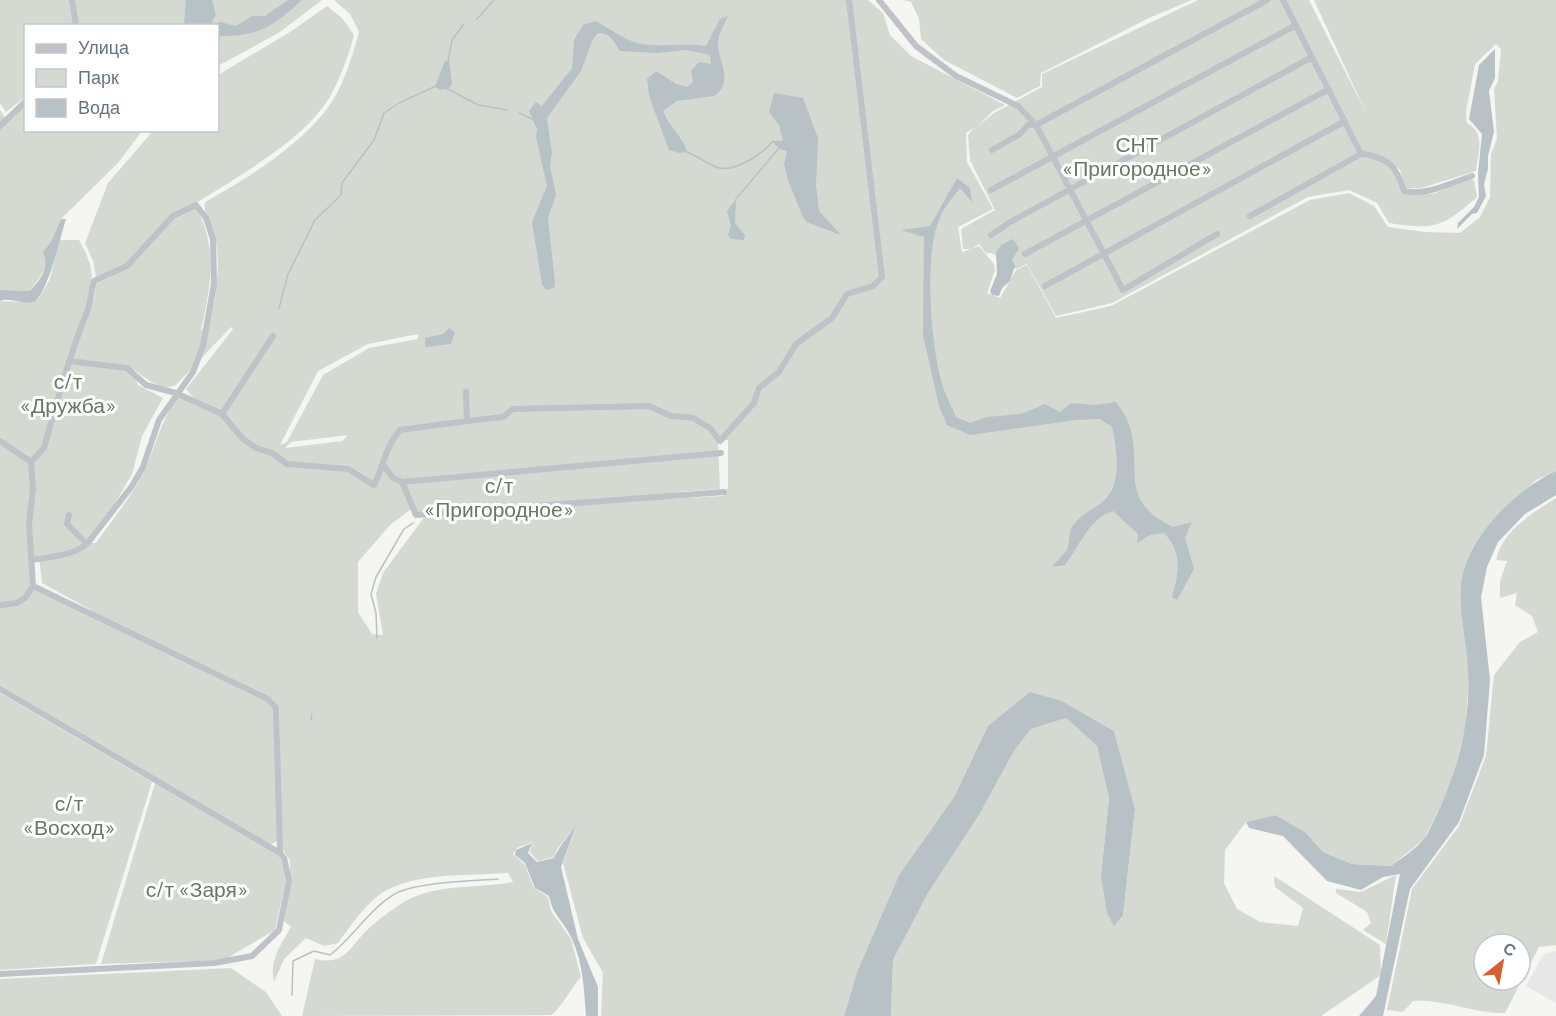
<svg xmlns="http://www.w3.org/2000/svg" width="1556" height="1016" font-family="Barlow,sans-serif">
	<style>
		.built { fill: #e6e7e6 }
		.green { fill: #d4dad2; fill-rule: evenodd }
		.water { fill: #b8c1c6 }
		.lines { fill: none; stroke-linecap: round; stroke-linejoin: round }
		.stream { stroke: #b8c1c6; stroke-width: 1.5 }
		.minor { stroke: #bfc2c6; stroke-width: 6 }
		.labels { text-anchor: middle; stroke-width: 6; stroke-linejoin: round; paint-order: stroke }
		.park-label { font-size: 21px; fill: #687865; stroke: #fff }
	</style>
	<rect width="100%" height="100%" fill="#f5f5f2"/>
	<path class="built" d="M1556,951V1003L1526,986L1543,955Z"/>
	<path class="green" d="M0,0H322L280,32L218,66V26H26L25,97L6,112L0,103Z
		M334,0H868L883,13L890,35L911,56L1005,105L993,111L977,127L994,113L1042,87V74L1198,0H1309L1366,113L1314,0H1556V471L1536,480L1486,529L1469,559L1461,587L1469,673L1466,725L1451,785L1424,839L1391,866L1352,864L1323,852L1305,832L1275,815L1246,822L1225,850L1224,883L1237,909L1260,922L1298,926L1303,908L1275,887L1274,876L1380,945L1381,975L1321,1016H891L893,960L928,893L979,815L1014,751L1031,729L1066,718L1097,746L1109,798L1101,876L1123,915L1135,809L1114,731L1062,701L988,726L954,797L899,875L857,972L844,1016H601L603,973L583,938L563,863L577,824L557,849L554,857L538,861L530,852L532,842L517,848L513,854L525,865L534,888L548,897L551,911L571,939L581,977C570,989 564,1004 552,1015L302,1016L315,959C345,966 349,948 367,930C378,920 392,909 404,902C437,883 478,889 513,882L508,873C469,876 420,872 385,891C366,902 351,926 338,943L324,946L306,938L284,959L274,982C269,961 280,946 291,927L284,921L290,881V861L277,841L270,845L0,686V301L22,302L39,298L50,279L59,240H79C86,253 94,267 91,282C90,289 87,293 88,300H94L96,284L129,268L162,231L125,266L96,277L93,261L85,243L108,183L153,131L218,130V75L290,32L327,6L342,18L354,35C349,55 336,91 323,107C296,144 233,180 194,204C219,245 211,286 201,330L208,332C214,303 221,273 216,242C213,228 203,216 205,202C246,179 298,147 327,109C343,88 352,57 359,32L350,14ZM1496,44L1501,49L1498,81L1494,89L1497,139L1491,154L1490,197L1480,217L1460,233L1425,232L1388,227L1374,206L1349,193L1310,200L1111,306L1056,318L1027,265L1016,270L1000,298L987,293L995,270L994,264L979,246L971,249L979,244L986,253H992L1016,269L1027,264L1056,316L1112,303L1308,197L1349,190L1377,203L1389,223C1434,230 1442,228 1477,197L1474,181L1470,178L1433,194H1404L1393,164L1400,170L1405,188H1421L1476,171C1478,153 1486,133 1467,123L1466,112L1475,64ZM974,128L968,135L970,160L995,210L961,229L963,249H971L962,252L958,227L993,209L967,162L966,133ZM231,327L233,329L186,389L203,408L179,397C158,422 156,451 141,477C129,500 111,521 96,543H92L132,474L142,436L163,398L138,385L133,369C146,378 160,392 176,385ZM418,334V339L369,348L323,375L287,442L280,445L318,371L368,344ZM348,435L342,441L285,448L291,442ZM728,440V487L723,496L670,499L675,492L720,489L718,442ZM410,510L425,516L383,573L376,594L383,635L372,634L358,612V562L390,525ZM29,557H39L42,583L91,610L89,614L30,587ZM204,665L270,697L279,707L280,742L274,709L267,700Z
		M903,0H1192L1149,18L1041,73L1040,86L1017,98L944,60L921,39L919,19L911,2Z
		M25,103L26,130L142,131L118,163L61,219L46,258V268L30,291L0,290V110L7,121Z
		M1556,498V945L1539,947L1505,1013C1473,1014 1445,999 1413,1001L1403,1012L1387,1010L1412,889L1459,826L1486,756L1494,675L1520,642L1538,632L1532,616L1515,605L1517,593L1500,598V581L1507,561L1496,560C1503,530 1531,514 1556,498ZM1484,944H1520V980H1484Z
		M0,693L152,782L96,964L0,970Z
		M155,783L280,856L286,881L275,930L224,960L101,964Z
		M1396,875L1386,944L1363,930L1371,923L1367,912L1336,893V889L1361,892Z
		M231,968L266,992L282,1016H0V979Z"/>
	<path class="water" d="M186,0H212L216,15L212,21L213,25L220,22L236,26L252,16H265L288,0H302C273,27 257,37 218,36V26L184,25Z
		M728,16C725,24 718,34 718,43C718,62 735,82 714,96L677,101L663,111C669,127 684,138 687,152L679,153L669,150L649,96L647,79L656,71L676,84L687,87L693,82L691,71L699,62L711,64L710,55L686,50L657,53L620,51C614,42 611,33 598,33L593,39L581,71L547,118L552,153L550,166L556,195L548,218L555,283L554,288L547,290L542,285L532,222L547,186L536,137L537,129L529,111L536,102L542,106L572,68L574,40L583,25L596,21C608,28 621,37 634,42C657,49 682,42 706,46L720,19Z
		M1495,49V78L1489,91L1494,132L1488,156V169L1484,184L1486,196L1477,213L1472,214L1457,229L1458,223L1474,207L1479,197L1478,173L1482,134L1469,119L1479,65Z
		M445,61H449L452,84L449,88L441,90L435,87Z
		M774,93L803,98L818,138L816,185L819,211L841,235L806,222L802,215L788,180L784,164L787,151L780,149L773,141H783L779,125L769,112Z
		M957,178L970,188L972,202L960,188C953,197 944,207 940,218C923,254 931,349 943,387C946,397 952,407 956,417L970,423L987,417L1021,414L1045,404L1060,412L1071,403L1095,405L1116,402C1120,408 1126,415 1128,422C1145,468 1115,499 1173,527L1192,522L1185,538L1194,569L1177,600L1172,597C1179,572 1183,553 1164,533L1150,535L1137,543L1138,534L1113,511C1088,519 1080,546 1065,565L1052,567C1056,561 1064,555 1067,549C1071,540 1067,532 1075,523C1082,514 1092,510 1101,503C1123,488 1117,449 1112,427L1100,419L1076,420L970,435L947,425L939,406L923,335L924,237L901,230L930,226Z
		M736,199L735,223L745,235L744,240L731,239L728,235L731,226L727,211Z
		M61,219H66C61,234 47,298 33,302C22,305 11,297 0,301V290L30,291C41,278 50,269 43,252L51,242Z
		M1013,239L1019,248L1012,260L1015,266L1010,281L1002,288L999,296L992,295L990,291L997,274L996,253L1001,245Z
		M449,328L455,332L451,344L425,347V338L443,334Z
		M1556,471V495L1525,514L1498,542L1487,567L1481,597L1490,680L1484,755L1459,822L1410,889L1383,1016H1359L1376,996L1400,874L1383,877L1361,890L1327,881L1283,836L1249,828L1246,822L1275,815L1305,832L1323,852L1352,864L1391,866C1402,858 1414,850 1423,840C1429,834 1432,823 1436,816C1458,771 1471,720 1468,670C1467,643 1459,614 1461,587C1464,540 1516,489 1556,471Z
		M1030,692L1062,701L1114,731L1135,809L1123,915L1114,926L1107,913L1101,876L1109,798L1097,746L1066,718L1031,729L1014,751L979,815L928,893L893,960L891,1016H844L857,972L899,875L954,797L988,726Z
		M577,823L561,867L578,939L598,987V1016H586C584,989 583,961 571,937C563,920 553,916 549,896L535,888L525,863L515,855L516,850L532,843L528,853L537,862L554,858C559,846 570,835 577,823Z"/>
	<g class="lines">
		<path class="stream" d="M477,19L494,0
			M448,62L452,40L464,24
			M446,88L478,105L507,110
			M519,113L534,120
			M687,152C697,156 706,163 716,167C733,174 763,154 773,141L776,145
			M736,199L779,148
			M279,308L288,274L315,220L341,195L342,183L374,140L384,113L399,103L436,86
			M377,638L376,613L371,594L376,577L404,529L413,523
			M311,720L312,714
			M292,995L293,961L314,951L330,955C353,937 369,910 393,895C412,882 474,881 498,879"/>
		<path class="minor" d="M72,0L76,26
			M879,0L916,46L956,76L1018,106L1036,125L1123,290L1217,234
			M1283,0L1361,154C1389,157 1396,166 1404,191C1428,196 1450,183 1472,176
			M0,126L26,101
			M992,150L1020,134L1028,125H1036L1267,0
			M991,190L1296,25
			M1250,216L1361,154
			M991,235L1012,221L1312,57
			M1025,254L1329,89
			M1045,286L1345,121
			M69,361L127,368L146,385L176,393L222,414L243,439L256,448L272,453L287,464L348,469L374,485C384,465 385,447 400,430L467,421
			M466,392L467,421L503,417L513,409L649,406L671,416L693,418L710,428L720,441L754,403L759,388L779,372L796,344L832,318L847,294L873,286L882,277L849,0
			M222,414L273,336
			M0,441L31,462
			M384,466L393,478L402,482L416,515L724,492
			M402,482L721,453
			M69,515L67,524L87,544
			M0,605L17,603L25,598L33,586L29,524L33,488L31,462L44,448C57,401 70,354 88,309C91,300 91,290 94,281L127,266L173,216L196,205L206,218L213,239L214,284L203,346L193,372L159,420L143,467L132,486L87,544C72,556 50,557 31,560
			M0,689L280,853
			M0,974L214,963L252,956L279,930L289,881L284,858L280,853L276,708L268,699L33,586"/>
	</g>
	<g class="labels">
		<g class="park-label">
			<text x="1137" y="152">СНТ<tspan x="1137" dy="24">«Пригородное»</tspan></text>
			<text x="68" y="389">с/т<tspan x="68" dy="24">«Дружба»</tspan></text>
			<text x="499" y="493">с/т<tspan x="499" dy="24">«Пригородное»</tspan></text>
			<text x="69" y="811">с/т<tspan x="69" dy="24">«Восход»</tspan></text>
			<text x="197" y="897">с/т «Заря»</text>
		</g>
	</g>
	<rect x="24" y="24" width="195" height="108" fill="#ffffff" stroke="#c2c7cc" stroke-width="1.5"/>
	<rect x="36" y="44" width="30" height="9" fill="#bfc2c6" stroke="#c2c7cc" stroke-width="1.5"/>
	<text x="78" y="54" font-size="18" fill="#677480">Улица</text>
	<rect x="36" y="69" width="30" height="18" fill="#d4dad2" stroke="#c2c7cc" stroke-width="1.5"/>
	<text x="78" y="84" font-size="18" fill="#677480">Парк</text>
	<rect x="36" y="99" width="30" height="18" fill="#b8c1c6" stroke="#c2c7cc" stroke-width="1.5"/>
	<text x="78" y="114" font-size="18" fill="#677480">Вода</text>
	<g transform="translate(1502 962) rotate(31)"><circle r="28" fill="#ffffff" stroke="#c2c7cc" stroke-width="1.5"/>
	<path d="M0-4.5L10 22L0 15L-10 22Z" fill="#d36135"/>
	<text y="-9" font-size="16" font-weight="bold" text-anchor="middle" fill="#677480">С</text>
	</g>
</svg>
